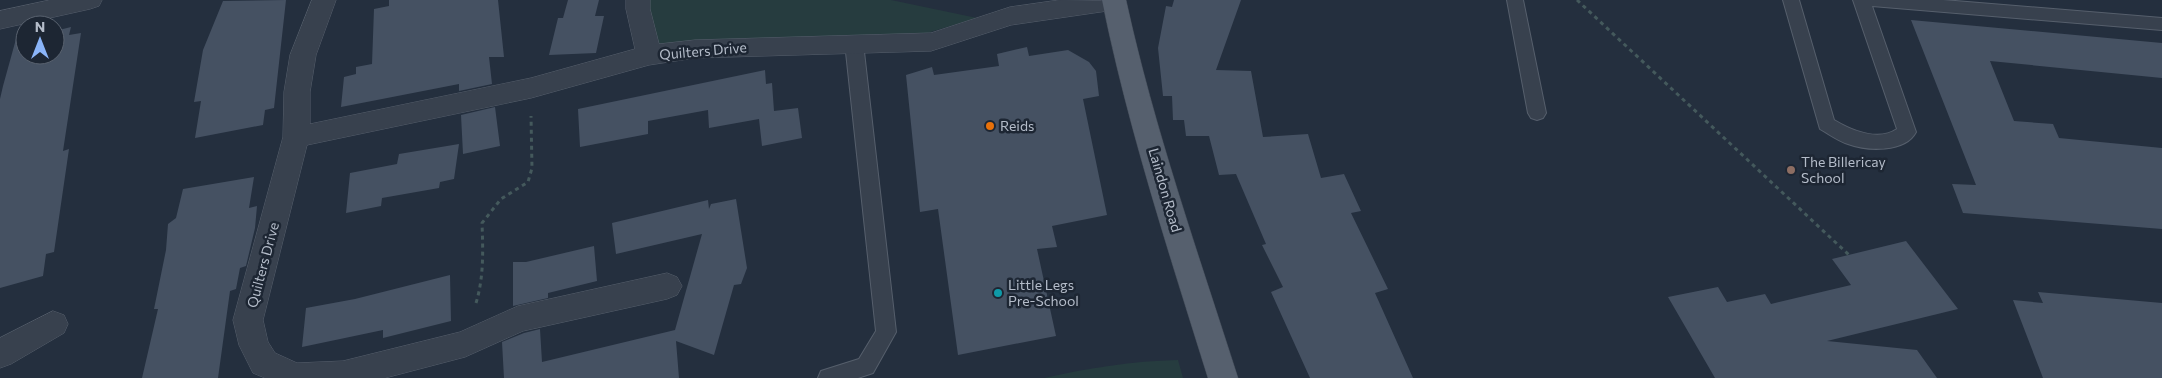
<svg xmlns="http://www.w3.org/2000/svg" width="2162" height="378" font-family="Commissioner,sans-serif">
	<style>
		.green { fill: #263c3f }
		.building { fill: #455162 }
		.lines { fill: none; stroke-linecap: round; stroke-linejoin: round }
		.lane-casing { stroke: #565f6c; stroke-width: 2 }
		.street-casing { stroke: #565f6c; stroke-width: 1 }
		.primary-casing { stroke: #414a57; stroke-width: 1 }
		.path { stroke: #44595c; stroke-width: 3; stroke-dasharray: 4 4; stroke-linecap: butt }
		.lane { fill: #38414e; fill-rule: evenodd }
		.street { fill: #38414e; fill-rule: evenodd }
		.primary { fill: #56606e; fill-rule: evenodd }
		.food-dot { fill: #e8710a; stroke: #1d2633; stroke-width: 2 }
		.education-dot { fill: #8d6e63; stroke: #1d2633; stroke-width: 2 }
		.culture-dot { fill: #0f9aa8; stroke: #1d2633; stroke-width: 2 }
		.labels { text-anchor: middle; stroke-width: 5; stroke-linejoin: round; paint-order: stroke }
		.street-label { font-size: 14px; fill: #b4bcc9; stroke: #1d2633 }
		.poi-label { font-size: 14px; fill: #b4bcc9; stroke: #1d2633; text-anchor: start }
	</style>
	<rect width="100%" height="100%" fill="#242f3e"/>
	<path class="green" d="M638,0H891L977,18L927,33L648,48Z
		M1178,360L1183,378H1044C1089,368 1132,361 1178,360Z"/>
	<path class="building" d="M286,0L274,108L265,110L263,125L195,138L201,101L194,102L203,50L223,1Z
		M389,0H498L504,57H489L492,84L459,91V84L341,107L344,77L356,74V67L372,64L374,9L389,6Z
		M568,0H599L595,16H604L596,53L549,55L558,18H563Z
		M1174,0H1241L1216,70L1251,71L1263,137L1308,134L1321,178L1344,174L1361,211L1351,213L1388,289L1375,293L1413,378H1310L1271,292L1283,287L1262,245L1266,244L1236,174L1219,175L1209,136H1186L1184,120H1173L1172,96H1163L1158,48L1166,6L1172,7Z
		M1911,20L2162,43V78L1990,61L2014,121L2053,124L2059,138L2162,148V229L1963,213L1952,184L1976,185Z
		M71,27L69,35L81,33L63,151L69,149L54,252L46,254L43,276L0,288V99L3,86L16,39L25,37V55H55V31Z
		M1027,47L1029,56L1068,50L1089,62L1096,71L1099,96L1083,99L1107,215L1052,226L1057,247L1037,249L1056,336L958,355L938,209L920,212L906,75L932,67L934,75L999,66L997,54Z
		M765,70L766,84L772,83L774,111L798,108L802,138L762,146L759,119L709,128L708,110L648,121V134L580,147L578,109Z
		M495,107L500,146L463,154L461,115Z
		M459,144L454,179L440,182L439,188L382,198L381,206L346,213L350,173L397,164L399,154Z
		M254,177L249,208L257,206L255,228L246,266L240,268L236,289L230,291L218,378H142L158,309H154L166,250L168,224L176,218L183,189Z
		M736,199L747,268L741,284L734,285L714,355L676,341L679,378H504L502,342L524,333L540,329L542,362L675,330L702,234L616,254L612,223L708,200L709,209L711,204Z
		M1906,241L1958,309L1827,341L1917,350L1937,378H1715L1668,297L1718,287L1727,302L1765,294L1771,304L1851,285L1832,259Z
		M594,246L597,281L548,293V298L513,306V262H526Z
		M450,275L451,321L383,338V330L302,347L306,308L355,299Z
		M2038,292L2162,303V378H2043L2013,300L2043,303Z"/>
	<g class="lines">
		<defs>
			<path id="lane" d="M1507,0H1523L1546,113L1543,118L1537,120L1531,118L1528,113Z
				M1783,0H1799L1834,120C1851,130 1878,142 1897,129L1853,0H1943L2162,18V30L1872,6L1916,132C1905,153 1867,151 1848,144C1838,141 1829,134 1820,129Z
				M854,37L860,38L863,43L896,332L873,373L858,378H818L821,371L859,359L876,331L845,43L848,38Z"/>
			<path id="street" d="M50,0H102L99,6L90,9L0,29V11Z
				M312,0H336L316,55L310,92V124L531,78L635,49L626,9V0H650V9L659,44L695,40L931,33L1010,7L1059,0L1126,1L1123,7L1114,10L1011,25L931,51L695,58L649,65L531,98L307,145L263,320L268,342L275,353L297,363L343,361L460,332L518,306L667,273L677,277L682,286L677,295L667,299L523,331L465,357L385,378H265L253,373L239,345L233,320L283,137L284,92L290,55Z
				M53,311L64,315L68,324L64,333L11,364L0,368V338Z"/>
			<path id="primary" d="M1102,0H1126C1154,128 1198,253 1238,378H1208C1169,253 1128,128 1102,0Z"/>
		</defs>
		<use href="#lane" class="lane-casing"/>
		<use href="#street" class="street-casing"/>
		<use href="#primary" class="primary-casing"/>
		<path class="path" d="M1577,0L1849,255
			M476,303C484,277 483,250 482,223L501,199L528,182L532,168L531,116"/>
		<use href="#lane" class="lane"/>
		<use href="#street" class="street"/>
		<use href="#primary" class="primary"/>
	</g>
	<circle class="food-dot" cx="990" cy="126" r="5"/>
	<circle class="education-dot" cx="1791" cy="170" r="5"/>
	<circle class="culture-dot" cx="998" cy="293" r="5"/>
	<g class="labels">
		<g class="street-label">
			<text transform="translate(703 51) rotate(-5)" y="5">Quilters Drive</text>
			<text transform="translate(1165 190) rotate(74)" y="5">Laindon Road</text>
			<text transform="translate(263 265) rotate(-75)" y="5">Quilters Drive</text>
		</g>
		<g class="poi-label">
			<text x="1000" y="131">Reids</text>
			<text x="1801" y="167">The Billericay<tspan x="1801" dy="16">School</tspan></text>
			<text x="1008" y="290">Little Legs<tspan x="1008" dy="16">Pre-School</tspan></text>
		</g>
	</g>
	<g transform="translate(40 40)"><circle r="24" fill="#1d2633" stroke="#59626f"/>
	<path d="M0-4L9 19L0 12L-9 19Z" fill="#8ab4f8"/>
	<text y="-8" font-size="14" font-weight="bold" text-anchor="middle" fill="#b4bcc9">N</text>
	</g>
</svg>
